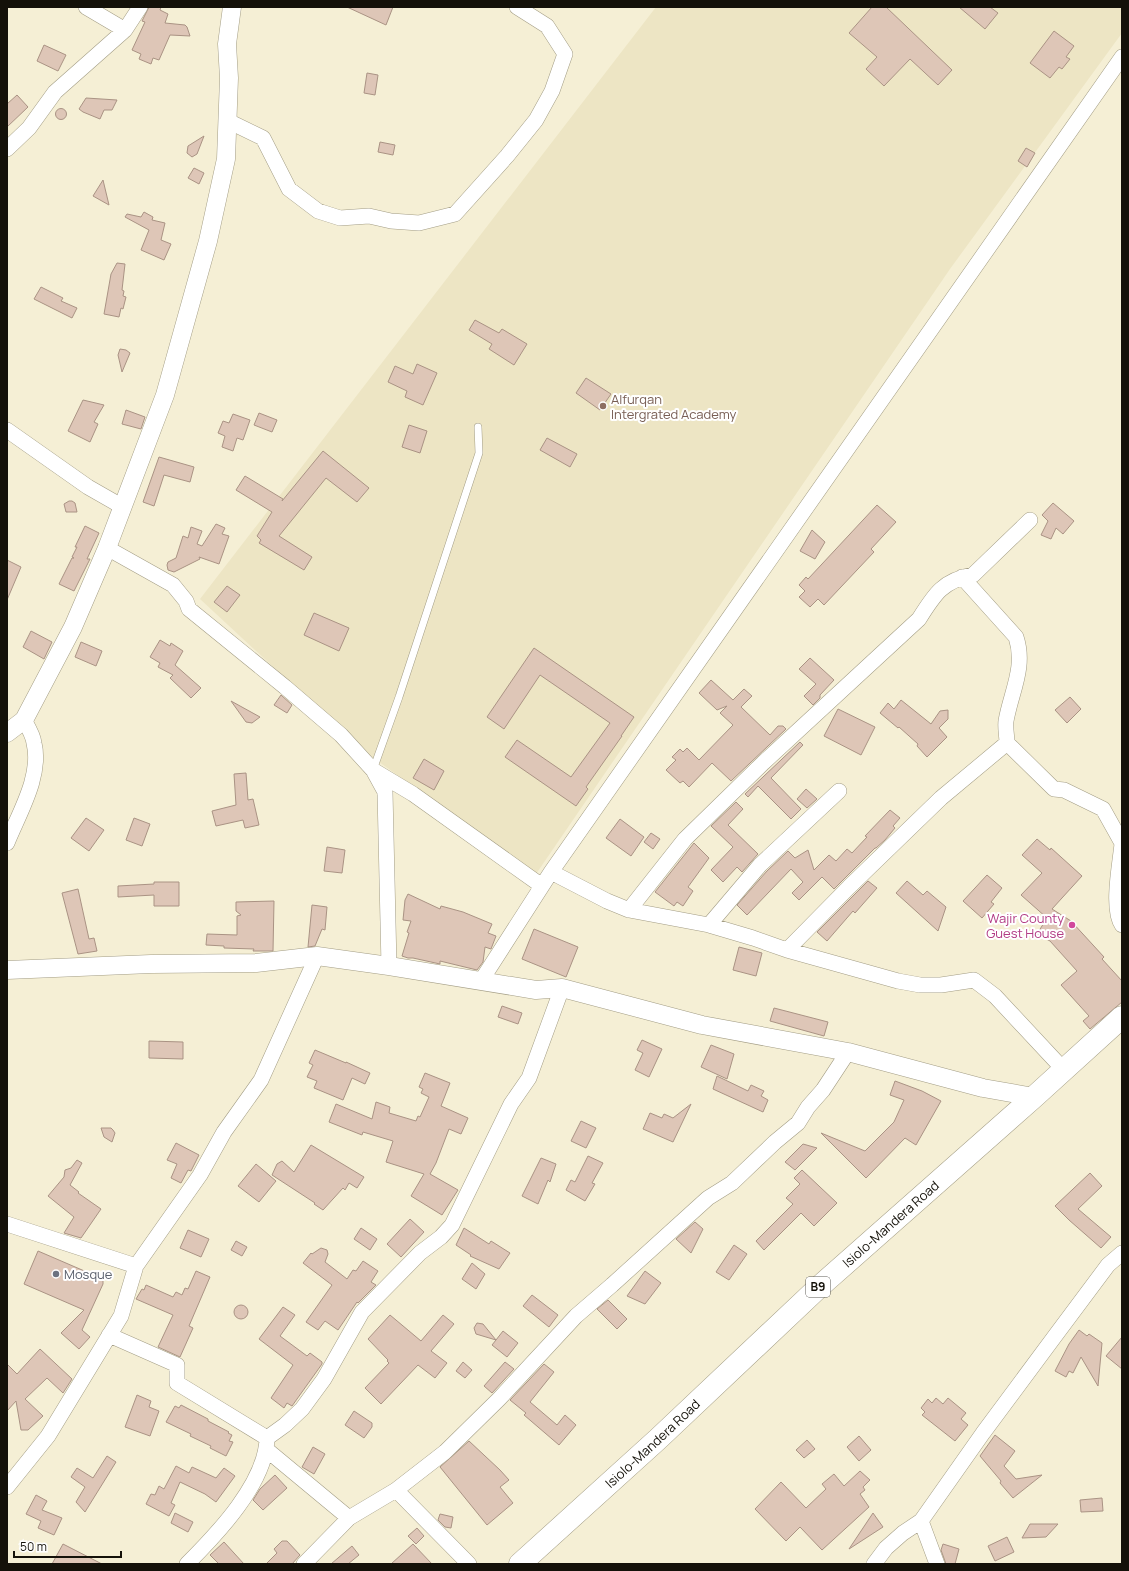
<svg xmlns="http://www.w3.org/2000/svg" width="1129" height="1571" font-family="Manrope,sans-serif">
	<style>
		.built { fill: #ede5c4 }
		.building { fill: #dec6b7; stroke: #aa9384 }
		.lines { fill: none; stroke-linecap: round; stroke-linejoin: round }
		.service-casing { stroke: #a39d85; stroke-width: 8 }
		.minor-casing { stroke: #a39d85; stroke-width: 16 }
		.tertiary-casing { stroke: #a39d85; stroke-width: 19 }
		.trunk-casing { stroke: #a39d85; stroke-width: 23 }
		.service { stroke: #fff; stroke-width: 7 }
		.minor { stroke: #fff; stroke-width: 15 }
		.tertiary { stroke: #fff; stroke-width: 18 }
		.trunk { stroke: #fff; stroke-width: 22 }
		.education-dot { fill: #8d6e63; stroke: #fff; stroke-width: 1.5 }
		.hotel-dot { fill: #d1479c; stroke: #fff; stroke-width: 1.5 }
		.worship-dot { fill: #6b7280; stroke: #fff; stroke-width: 1.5 }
		.labels { text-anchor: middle; stroke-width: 4; stroke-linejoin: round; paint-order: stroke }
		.shield { fill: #fff; stroke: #5a5853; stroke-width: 1 }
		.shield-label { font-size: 12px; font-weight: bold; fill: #141109 }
		.education-label { font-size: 13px; fill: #785e54; stroke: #fff; text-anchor: start }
		.hotel-label { font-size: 13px; fill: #b23c85; stroke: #fff; text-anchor: end }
		.street-label { font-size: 13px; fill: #141109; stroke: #fff }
		.worship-label { font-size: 13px; fill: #5b616d; stroke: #fff; text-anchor: start }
	</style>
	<rect width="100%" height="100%" fill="#f5efd5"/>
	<path class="built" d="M656,7H1122V33L950,269L536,874L365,752L200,599Z"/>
	<path class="building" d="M149,7H161L160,10L168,14L165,23L185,25L187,27L190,36L170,35L159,60L153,58L151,64L139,59L141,54L132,50L145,22L142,21Z
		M347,7H393L386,25Z
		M872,7H886L952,70L938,85L910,59L884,86L866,69L877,57L849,33Z
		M959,7H990L998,13L985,29Z
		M1054,31L1074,46L1066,57L1070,59L1062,69L1059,67L1050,78L1030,63Z
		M44,45L66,55L58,71L37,61Z
		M367,73L378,75L375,95L364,93Z
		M17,95L28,107L7,127V104Z
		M86,98L117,100L112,110H104L100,119L83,112L79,109Z
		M55.5 114a5.5 5.5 0 1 1 11 0a5.5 5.5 0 1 1-11 0Z
		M204,136L197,154L192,157L187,153L188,146Z
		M380,142L395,145L393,155L378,152Z
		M1026,148L1035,153L1027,167L1018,161Z
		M194,168L204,173L199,184L188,178Z
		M103,180L109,205L93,196Z
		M144,212L153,217L152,220L165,223L161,240L171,244L164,260L141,250L149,230L125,217L127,214L141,217Z
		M117,263L125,264L122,290L124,291L123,296L126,297L123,309L121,308L119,317L104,314L111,274Z
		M41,287L63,298L61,301L77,308L72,318L34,299Z
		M475,320L499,333L502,329L527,344L514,365L489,349L492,344L469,330Z
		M120,349L126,350L130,353L122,372L118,355Z
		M417,364L437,373L423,405L405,397L407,391L388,382L395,366L413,374Z
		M586,378L611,394L600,410L576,393Z
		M83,400L104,405L94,422L98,424L90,442L68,431Z
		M126,410L145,417L141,429L122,424Z
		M259,413L277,420L272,432L254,425Z
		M233,414L250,420L243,440L237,438L233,451L222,447L225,436L218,433L223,421L229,423Z
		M409,425L427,431L420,453L402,447Z
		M547,438L577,454L570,467L540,450Z
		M323,451L369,488L357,502L326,478L279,536L312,557L304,570L259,543L261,540L257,536L272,512L236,490L245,476L283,499L282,501Z
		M159,457L194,467L190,482L164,475L154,506L143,502Z
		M69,501H72L75,503L77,512H66L64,504Z
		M1053,503L1074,521L1063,534L1056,528L1051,539L1041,535L1048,521L1042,515Z
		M877,505L896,522L871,549L874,552L824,605L818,599L810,607L799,597L805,591L799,585L806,577L808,579Z
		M216,524L225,528L222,534L229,536L219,564L199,557L200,559L174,572L168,570L167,565L168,562L176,558L183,536L188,538L191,527L202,531L197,544L202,546Z
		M85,526L99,533L87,559H90L74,591L59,584L72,558H74L72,557L77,547H75Z
		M812,530L825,542L815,559L800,551Z
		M7,560L21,567L7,600Z
		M227,586L240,595L227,612L214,602Z
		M314,613L349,628L339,651L304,635Z
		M31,631L52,642L44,659L23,647Z
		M160,640L170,646L171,643L183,651L175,665L201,688L191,698L170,678L173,675L158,667L160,663L150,657Z
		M81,642L102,651L96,666L75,657Z
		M534,648L634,717L621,736H622L586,787L588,789L576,806L505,757L517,740L571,777L610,723L540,675L504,729L487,717Z
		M810,658L834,680L820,695V698L813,705L804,696L816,684L799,669Z
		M711,680L733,700L744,689L752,696L741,707L770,735L778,726H783L786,729L731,781L712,763L689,787L683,781L680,783L666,770L676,760L672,757L680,749L683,752L687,748L699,760L733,725L720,713L727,706L717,710L699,693Z
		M281,695L292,705L287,713L274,705Z
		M1070,697L1081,709L1067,723L1055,710Z
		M901,700L931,724L940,711L948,710V719L939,728L947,737L927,757L917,746L918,744L899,727L898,728L880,713L888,703L894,709Z
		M231,701L260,717L252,723L246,722Z
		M838,709L875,727L861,755L824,736Z
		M800,742L803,745L771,778L801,809L791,819L758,786L748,797L745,794Z
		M424,759L444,771L434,790L413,778Z
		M246,773L248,800L253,799L259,825L245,828L243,820L216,826L212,811L236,805L234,774Z
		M806,789L817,799L807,808L797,799Z
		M736,802L743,809L728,825L758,854L742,872L737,867L723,882L711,870L733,847L711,826Z
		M890,810L900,818L893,826L895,828L885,840L876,848H875L834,889L822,877L799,900L792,893L803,882L791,869L747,915L737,905L767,871L788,851L795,858L808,850L814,870L829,855L836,861L847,849L852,853L867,837L865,836Z
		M86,818L104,830L89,851L71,838Z
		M134,818L150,824L142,846L126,840Z
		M620,819L644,837L631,856L606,838Z
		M651,833L660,839L653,849L644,842Z
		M1037,839L1050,850L1051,848L1082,876L1052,909L1071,921L1104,957L1102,959L1122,981V1002L1090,1029L1083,1021L1089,1016L1061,985L1077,971L1050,941L1037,934L1047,918L1021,895L1042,873L1022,855Z
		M694,843L709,858L688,887L693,891L683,906L677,902L674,906L655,892Z
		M327,847L345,850L342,873L324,871Z
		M987,875L1002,888L991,902L994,904L982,918L963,901Z
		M868,881L877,888L855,913L853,911L827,941L817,932Z
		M907,881L923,895L927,891L946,907L938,931L896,893Z
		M154,882H179V906H154V895L118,897V886L154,884Z
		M78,889L89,939L94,938L97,951L78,954L62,893Z
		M408,894L440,909L441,906L463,912L492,924L488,933L496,936L491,949L485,947L483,962L477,970L440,961V964L413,958H408L402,956L409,933L407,932L411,921L403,920L405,900Z
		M274,901L273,951H253L254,949L224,948V946L206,945L207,934L237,935V916L241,915L236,911V902Z
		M312,905L327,907L325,930L322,929L315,946L308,947Z
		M534,929L578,947L566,977L522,959Z
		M739,947L762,953L756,976L733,970Z
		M502,1006L522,1013L518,1024L498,1017Z
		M774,1008L828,1022L824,1036L770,1021Z
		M642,1040L662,1049L649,1077L635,1070L643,1053L637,1050Z
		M149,1041L183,1042V1059L149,1058Z
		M711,1045L734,1054L727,1079L701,1067Z
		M315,1050L346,1063V1062L370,1073L365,1084L352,1078L343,1100L314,1088L317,1081L307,1077L313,1065L309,1063Z
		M425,1073L450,1083L441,1106L468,1118L461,1134L449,1129L436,1163L430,1174L458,1190L442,1215L411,1196L424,1174L386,1162L393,1141L363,1132L362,1135L329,1122L336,1104L372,1119L376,1102L390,1107L389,1113L416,1121L418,1116L420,1117L429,1097L421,1093L423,1089L419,1087Z
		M717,1076L748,1091L751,1085L764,1091L761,1096L768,1100L763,1112L713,1089Z
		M895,1081L922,1091L941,1101L916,1145L905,1138L866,1178L821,1133L865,1151L894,1122L904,1100L890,1095Z
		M691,1104L673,1142L643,1129L650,1113L662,1118L664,1114L673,1118Z
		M581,1121L596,1128L586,1148L571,1141Z
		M101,1128H111L113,1130L115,1133L112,1142L104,1137Z
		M176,1143L199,1155L191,1171L188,1170L181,1183L171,1178L177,1164L167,1160Z
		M803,1144L817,1148L795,1170L785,1162Z
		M311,1145L364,1177L357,1188L349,1183L345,1190L343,1188L323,1210L314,1204L315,1203L272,1175L277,1164L282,1161L294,1172Z
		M588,1156L603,1163L592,1183L595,1184L585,1201L566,1190L571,1180L575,1182Z
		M541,1158L556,1164L550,1182L548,1180L538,1204L522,1196Z
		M77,1160L82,1163L70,1185L79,1192L78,1193L101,1209L81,1238L64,1233L74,1217L48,1196L64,1177L65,1170L71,1168Z
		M256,1164L276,1181L259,1202L238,1186Z
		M802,1170L837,1203L814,1226L801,1213L764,1250L756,1241L793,1204L786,1198L800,1184L794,1178Z
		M1090,1173L1102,1186L1078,1209L1111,1237L1101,1248L1069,1220L1055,1206Z
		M410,1219L424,1232L401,1257L387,1244Z
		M695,1222L703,1229L691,1253L676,1239Z
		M361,1228L377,1239L370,1250L354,1239Z
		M464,1228L489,1244L491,1241L510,1253L499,1269L470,1256L471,1255L456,1245Z
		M188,1230L209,1239L201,1257L180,1248Z
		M236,1241L247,1247L242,1256L231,1250Z
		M734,1245L747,1254L729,1280L716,1272Z
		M321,1248L327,1250L328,1254L325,1262L347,1279L353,1270L356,1271L363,1261L378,1271L371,1282L376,1285L358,1303L357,1302L338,1330L325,1321L318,1330L306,1322L332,1285L303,1263L311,1253L312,1254Z
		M38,1251L103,1279V1284L82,1330L90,1337L79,1349L61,1333L84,1310L24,1284Z
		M472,1263L485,1274L476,1289L462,1279Z
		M196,1271L210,1277L189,1326L193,1328L180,1357L158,1347L173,1315L136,1299L142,1289L144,1290L146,1285L173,1297L176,1292L182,1295L185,1288L188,1289Z
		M645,1271L661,1283L645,1304L627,1296Z
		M532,1295L558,1315L549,1327L523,1306Z
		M608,1300L627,1319L617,1329L597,1309Z
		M234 1312a7 7 0 1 1 14 0a7 7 0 1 1-14 0Z
		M283,1307L295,1315L280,1336L307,1356L310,1353L322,1362V1364L292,1406L287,1403L284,1408L271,1398L293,1365L259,1339Z
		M390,1315L421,1341L443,1315L454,1324L431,1351L447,1363L435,1378L418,1365L381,1404L365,1388L389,1363L387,1361L388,1360L368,1339Z
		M477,1323L483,1324L496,1340L503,1331L518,1343L507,1357L492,1345L496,1340L476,1334L474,1328Z
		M1079,1330L1087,1336L1089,1334L1102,1343L1098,1386L1081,1357L1073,1373L1069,1371L1066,1377L1055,1371L1069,1344Z
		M1122,1337V1369L1106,1356Z
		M40,1349L72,1379L63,1393L47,1378L25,1399L43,1416L28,1430H21L16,1401L7,1411V1364L17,1374Z
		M463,1362L472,1370L465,1378L456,1371Z
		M505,1362L514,1369L492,1393L484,1386Z
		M544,1364L554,1372L530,1402L557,1425L565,1415L576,1425L559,1445L524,1415L526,1413L510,1400Z
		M137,1395L151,1401L149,1407L159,1411L150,1436L125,1427Z
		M936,1398L943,1404L948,1398L966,1413L961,1419L968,1425L955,1441L922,1415L925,1412L921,1408L928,1399L932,1403Z
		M181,1405L208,1419V1421L229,1432L228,1433L232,1435L229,1441L233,1442L226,1456L210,1448L211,1446L190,1436L191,1434L166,1422L175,1406L179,1408Z
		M354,1411L372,1423V1427L364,1438L345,1425Z
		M995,1435L1015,1451L1004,1466L1016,1479L1042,1475L1013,1498L1000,1483L1001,1481L980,1456Z
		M859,1436L871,1450L859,1461L847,1447Z
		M807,1440L815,1449L804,1458L796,1450Z
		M469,1441L500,1470L509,1480L500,1487L513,1503L487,1525L440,1467Z
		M313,1447L325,1454L314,1474L302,1467Z
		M107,1456L116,1462L85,1512L76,1502L85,1487L71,1477L77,1468L93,1478Z
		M176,1466L189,1473L192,1467L216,1478L224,1468L235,1476L216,1502L205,1494L180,1482L171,1503L175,1505L169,1516L146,1504L151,1494L155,1495L159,1486L164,1489Z
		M860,1471L870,1480L863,1487L865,1490L860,1494L869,1507L822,1550L800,1527L786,1541L755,1509L781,1482L806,1508L826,1489L822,1484L834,1474L844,1486Z
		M275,1475L287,1488L263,1510L253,1500L260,1489Z
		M36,1495L47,1501L42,1510L62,1518L54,1535L38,1528L41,1521L26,1514Z
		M1102,1498L1103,1511L1081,1512L1080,1500Z
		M175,1513L193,1522L188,1532L171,1523Z
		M873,1513L883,1527L849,1549Z
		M440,1514L453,1517L451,1528L445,1527L438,1520Z
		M1030,1524H1058L1046,1537L1022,1538Z
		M417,1528L424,1536L416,1544L408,1536Z
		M1007,1537L1014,1552L995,1561L988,1546Z
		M282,1541H287L300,1555L292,1564H266L277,1553L274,1549Z
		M224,1542L244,1564H219L210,1555Z
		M63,1544L102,1564H52Z
		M413,1544L432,1564H391Z
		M943,1544L959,1549L955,1564H946L941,1550Z
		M352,1546L359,1555L348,1564H331Z"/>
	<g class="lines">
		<defs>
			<path id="service" d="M373,770L399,697L479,453L478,427"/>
			<path id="minor" d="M86,7L125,30
				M228,121L263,138L289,189L318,211L340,218L369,216L391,221L419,223L455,214L507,156L536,120L552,91L565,54L547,26L517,7
				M7,149L29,128L55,92L125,30L140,7
				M7,430L88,487L123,507
				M107,548L173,585L186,601L189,609L285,687L341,735L373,770L385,792L389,966
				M962,577L1016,637C1026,667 1011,692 1006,721C1005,728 1007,736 1007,743L1054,789L1064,790L1103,809L1122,843
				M373,770L413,794L542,886
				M7,843C19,813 42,776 34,743C33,735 28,727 24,720
				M1122,844C1120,864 1111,909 1122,925
				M551,872L607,901L629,910L709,925L753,938L787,950L898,981L920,985H941L974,980L995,996L1064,1070
				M629,910L685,839L763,763L919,619C934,595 943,580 973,575L1030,520
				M709,925L760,865L839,791
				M787,950L849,887L941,798L1007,743
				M481,981L551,872L1122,57
				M7,1224L136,1266
				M109,1335L177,1365V1383L267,1438
				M267,1450L349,1518
				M7,1487L48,1436L121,1316L136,1266L200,1175L224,1132L261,1080L317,956
				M396,1490L469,1564
				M921,1521L937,1564
				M187,1564C217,1534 266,1483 267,1438L285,1425L302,1409L324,1379L362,1312L420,1253L441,1237L452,1225L511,1104L529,1078L562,988
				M304,1564L349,1518L396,1490L445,1452L499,1399L576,1316L612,1285L708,1198L732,1183L775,1142L798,1123L808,1107L823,1090L848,1052
				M874,1564L886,1548L903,1533L921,1521L983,1433L1055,1336L1108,1265L1122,1253"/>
			<path id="tertiary" d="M7,733L24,720L73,627L107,548L165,395L208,241L226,159L229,78L227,44L232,7
				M7,970L151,964L256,963L317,956L389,966L536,990L562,988L702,1025L848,1052L983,1088L1034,1097"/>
			<g id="trunk">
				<path id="s1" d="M520,1564L658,1439L819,1287L1034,1097L1122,1017"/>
			</g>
		</defs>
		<use href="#service" class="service-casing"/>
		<use href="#minor" class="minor-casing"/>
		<use href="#tertiary" class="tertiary-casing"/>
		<use href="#trunk" class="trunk-casing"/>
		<use href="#service" class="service"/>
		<use href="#minor" class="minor"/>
		<use href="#tertiary" class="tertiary"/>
		<use href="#trunk" class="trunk"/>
	</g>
	<circle class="education-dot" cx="603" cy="406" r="4"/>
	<circle class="hotel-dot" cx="1072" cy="925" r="4"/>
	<circle class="worship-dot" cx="56" cy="1274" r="4"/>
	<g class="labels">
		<rect class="shield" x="806" y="1277" width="24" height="20" rx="3"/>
		<g class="shield-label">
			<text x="818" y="1291">B9</text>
		</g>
		<g class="education-label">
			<text x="611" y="404">Alfurqan<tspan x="611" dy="15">Intergrated Academy</tspan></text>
		</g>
		<g class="hotel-label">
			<text x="1064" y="923">Wajir County<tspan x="1064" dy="15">Guest House</tspan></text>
		</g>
		<g class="street-label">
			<text dy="5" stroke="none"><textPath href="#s1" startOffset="503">Isiolo-Mandera Road</textPath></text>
			<text dy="5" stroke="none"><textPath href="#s1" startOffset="179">Isiolo-Mandera Road</textPath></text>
		</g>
		<g class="worship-label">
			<text x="64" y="1279">Mosque</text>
		</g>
	</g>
	<rect width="1129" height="1571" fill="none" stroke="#141109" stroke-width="16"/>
	<path d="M14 1551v6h107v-6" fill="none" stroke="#141109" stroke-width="2"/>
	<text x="20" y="1551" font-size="12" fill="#141109" stroke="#ffffff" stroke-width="3" paint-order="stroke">50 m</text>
</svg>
